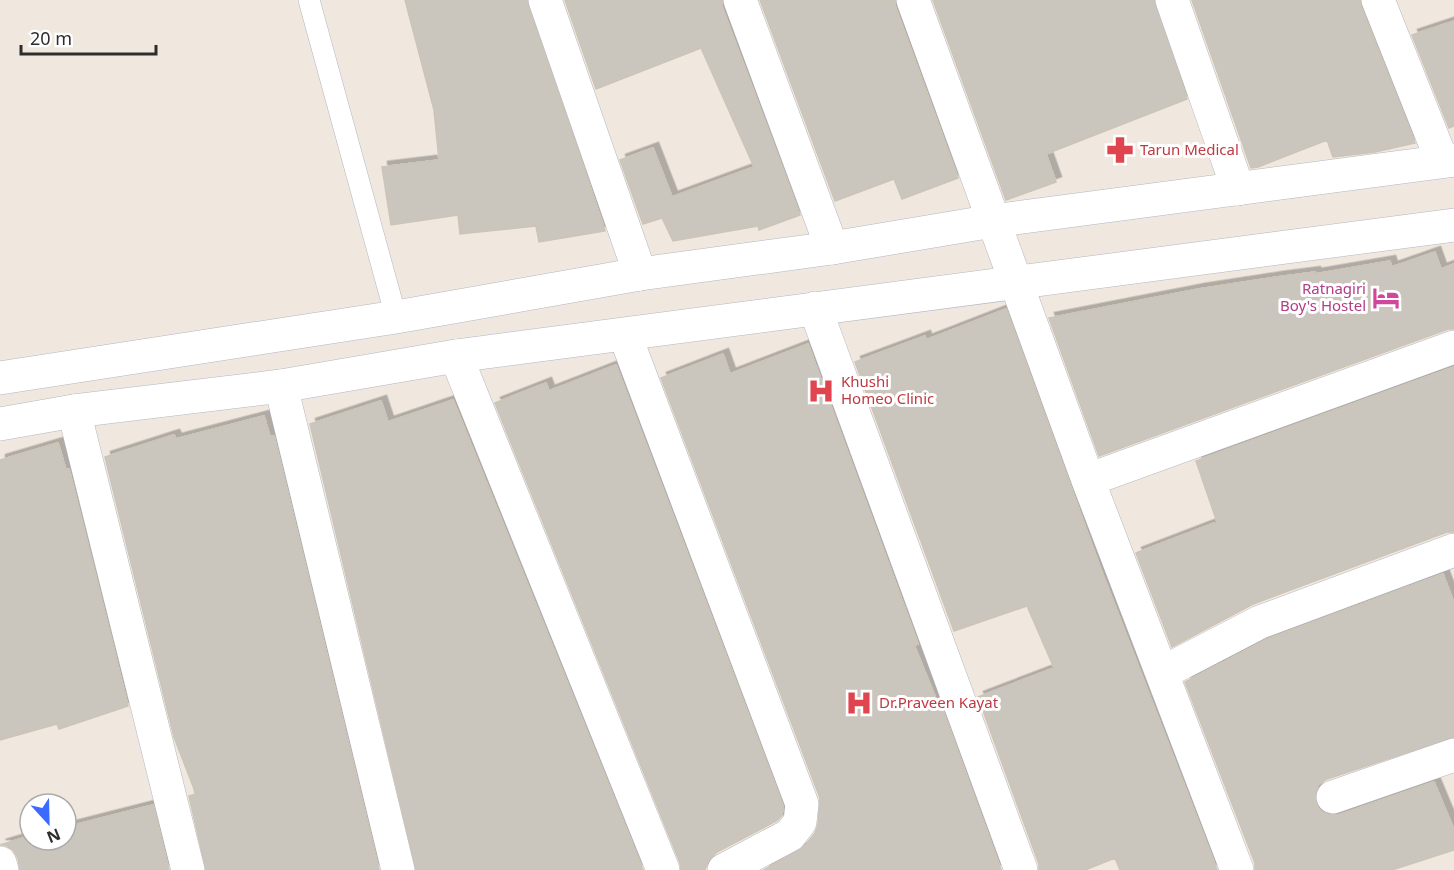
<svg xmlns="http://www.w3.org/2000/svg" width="1454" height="870" font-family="'Noto Sans',sans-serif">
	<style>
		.building { fill: #cbc6bd; stroke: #ccc4b7; stroke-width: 1.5; filter: url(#shadow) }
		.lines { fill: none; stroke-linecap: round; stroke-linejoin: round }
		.service-casing { stroke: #b2b6c2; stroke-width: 22 }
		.minor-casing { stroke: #b2b6c2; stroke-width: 34 }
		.tertiary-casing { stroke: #b2b6c2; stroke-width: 34 }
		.service { stroke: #fff; stroke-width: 21 }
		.minor { stroke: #fff; stroke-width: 33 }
		.tertiary { stroke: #fff; stroke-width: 33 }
		.labels { text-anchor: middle; stroke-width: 6; stroke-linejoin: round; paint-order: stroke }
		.health-label { font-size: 15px; fill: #be3a42; stroke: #fff; text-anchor: start }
		.hotel-label { font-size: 15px; fill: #b23c85; stroke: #fff; text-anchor: end }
	</style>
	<defs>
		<filter id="shadow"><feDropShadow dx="5.5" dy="-5.5" stdDeviation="0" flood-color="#0004"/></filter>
	</defs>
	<rect width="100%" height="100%" fill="#f0e8df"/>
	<path class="building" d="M405,0H527L605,231L539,242L536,226L460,234L458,215L391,225L382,167L439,160L434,110Z
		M565,0H722V7L800,215L759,230L758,226L673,241L662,218L643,224L620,160L653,148L672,197L754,167L701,48L596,89Z
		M760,0H895V6L958,178L902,199L894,179L835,201Z
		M933,0H1154L1187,99L1046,154L1056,182L1006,200Z
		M1192,0H1360L1361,7L1415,143L1375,152L1333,157L1327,140L1258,167L1251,168Z
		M1454,21V126L1449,128L1412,35Z
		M1435,252L1441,269L1454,264V329H1448L1099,456L1049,318L1199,289L1277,277L1315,272V274L1390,261L1392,267Z
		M1006,309L1100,567L1217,870H1120L1115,858L1085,870H1039V864L978,697L1054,668L1027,606L954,631L855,362L925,336L926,340Z
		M808,344L918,644L914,645L941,711H943L1001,870H764L805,846L815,833L818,825L820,798L661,378L723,354L730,374Z
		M616,365L783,806L782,815L778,820L715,853L708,861L705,870H681L680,863L495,403L546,383L549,391Z
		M1454,367V532H1447L1253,604L1172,647L1136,553L1217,522L1196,461Z
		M453,400L643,870H416L310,424L381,401L388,422Z
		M264,416L270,437L274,436L379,870H206L189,796L196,794L174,737L105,457L174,435L176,439Z
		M58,443L66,470L69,469L128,706L59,729L57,724L0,740V460Z
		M1443,574L1454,603V737L1327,779L1318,785L1315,794L1316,804L1320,811L1329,815H1339L1434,782L1454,830V850L1392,870H1255V863L1185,682L1268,639Z
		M153,805L169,870H20L18,858L13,850L5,845H0L30,836V840H66V827Z"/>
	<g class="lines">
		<defs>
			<path id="service" d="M309,0L396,317"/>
			<path id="minor" d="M545,0L640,274
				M740,0L832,248
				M913,0L1088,480L1237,870
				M1172,0L1238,189
				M1378,0L1442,161
				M815,308L1021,870
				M625,335L802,804L800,822L790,835L724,870
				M456,356L663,870
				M281,386L398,870
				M74,411L188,870
				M1088,480L1454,347
				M1162,673L1260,622L1454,550
				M1333,797L1454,755
				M0,863L2,870"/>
			<path id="tertiary" d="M0,378L396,317L640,274L832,248L993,221L1454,160
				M0,424L74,411L281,386L456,356L1454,225"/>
		</defs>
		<use href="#service" class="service-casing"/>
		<use href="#minor" class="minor-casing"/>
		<use href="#tertiary" class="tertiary-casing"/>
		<use href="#service" class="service"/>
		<use href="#minor" class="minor"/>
		<use href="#tertiary" class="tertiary"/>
	</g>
	<defs>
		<symbol id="pharmacy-bare" viewBox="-9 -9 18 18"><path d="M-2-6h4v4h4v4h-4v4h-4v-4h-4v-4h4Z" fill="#e0444e" stroke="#fff" stroke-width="2.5" paint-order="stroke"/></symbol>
		<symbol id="hotel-bare" viewBox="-9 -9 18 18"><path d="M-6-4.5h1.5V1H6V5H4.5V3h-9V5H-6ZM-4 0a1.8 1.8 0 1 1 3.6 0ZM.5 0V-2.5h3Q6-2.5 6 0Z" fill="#d1479c" stroke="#fff" stroke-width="2.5" paint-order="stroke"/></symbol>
		<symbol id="hospital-bare" viewBox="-9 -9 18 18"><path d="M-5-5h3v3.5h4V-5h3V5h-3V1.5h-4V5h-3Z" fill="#e0444e" stroke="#fff" stroke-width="2.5" paint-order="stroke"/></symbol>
	</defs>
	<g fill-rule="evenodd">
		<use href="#pharmacy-bare" x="1101" y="131" width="38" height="38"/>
		<use href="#hotel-bare" x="1367" y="279" width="38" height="38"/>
		<use href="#hospital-bare" x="802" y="372" width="38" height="38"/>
		<use href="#hospital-bare" x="840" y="684" width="38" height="38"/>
	</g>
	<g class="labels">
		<g class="health-label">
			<text x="1140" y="155">Tarun Medical</text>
			<text x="841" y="387">Khushi<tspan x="841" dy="17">Homeo Clinic</tspan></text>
			<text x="879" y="708">Dr.Praveen Kayat</text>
		</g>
		<g class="hotel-label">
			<text x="1366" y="294">Ratnagiri<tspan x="1366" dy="17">Boy's Hostel</tspan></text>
		</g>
	</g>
	<g transform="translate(48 822) rotate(158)"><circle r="28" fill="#ffffff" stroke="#ababab" stroke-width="1.5"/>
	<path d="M0-4.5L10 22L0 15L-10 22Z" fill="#3c69ff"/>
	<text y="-9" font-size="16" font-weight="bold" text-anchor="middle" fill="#2d2d2d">N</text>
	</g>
	<path d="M21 45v9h135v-9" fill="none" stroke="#2d2d2d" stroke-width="3"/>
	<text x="30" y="45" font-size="18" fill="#2d2d2d" stroke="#ffffff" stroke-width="4.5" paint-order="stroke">20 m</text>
</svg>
